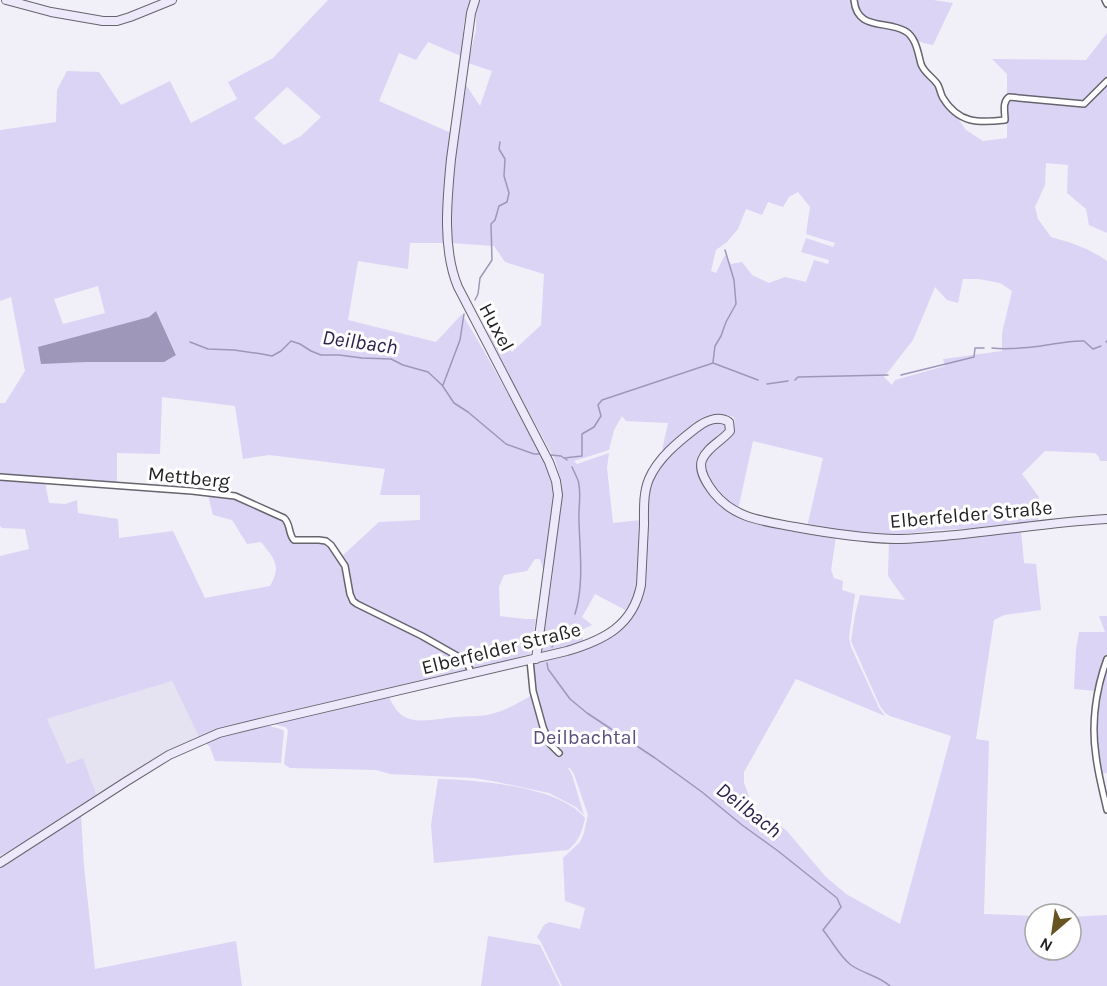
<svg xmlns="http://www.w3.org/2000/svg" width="1107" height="986" font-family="Karla,sans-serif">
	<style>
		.built { fill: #e5e2f2 }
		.green { fill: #dbd4f5; fill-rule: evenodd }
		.water { fill: #9f97b9 }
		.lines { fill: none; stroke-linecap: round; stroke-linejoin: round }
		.stream { stroke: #9f97b9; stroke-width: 1.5 }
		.street-casing { stroke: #66646c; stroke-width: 8 }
		.secondary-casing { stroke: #66646c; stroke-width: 10 }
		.street { stroke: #fff; stroke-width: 5 }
		.secondary { stroke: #ede8fa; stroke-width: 8 }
		.labels { text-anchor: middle; stroke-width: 6; stroke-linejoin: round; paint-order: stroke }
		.street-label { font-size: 20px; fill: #201f22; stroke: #fff }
		.park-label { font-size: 20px; fill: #5b4e7f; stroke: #fff }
		.water-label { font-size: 21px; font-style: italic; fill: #2e204c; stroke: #fff }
	</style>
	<rect width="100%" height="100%" fill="#f1eff8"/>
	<path class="built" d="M172,681L200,739L97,796L83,759L67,764L47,719Z"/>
	<path class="green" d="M328,0H471L464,22L461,56L428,42L416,60L399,53L379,101L451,133L447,161L445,243H410L408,269L358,261L348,320L436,342L462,314C483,348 502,383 521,419C534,442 551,467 553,495C556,519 548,548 544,572L540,559H535L527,571L504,575L499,587L500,616L525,619H536L530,654L472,670L471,667L354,600L341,557L379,522L420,520V495H380L385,469L269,455L243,459L235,406L162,397L160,454L117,453V482L0,475V403H5L25,371L11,297L0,301V130L56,122L57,90L67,71L99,72L121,105L170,81L191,123L237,99L228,82L273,58ZM287,87L321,117L301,136L284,145L254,118ZM98,286L105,313L63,324L54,299ZM156,311L176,354L87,362L41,363L149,317Z
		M480,0H851V3L857,20L888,29L906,32L914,47L924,73L934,84L945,106L957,117L966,130L983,141L1007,138V74L992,59L1086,60L1107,33V233L1089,225L1086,209L1067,193L1068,165L1046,163L1045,185L1035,207L1038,219L1051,237C1072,243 1089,248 1107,261V461H1100L1099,457L1095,453L1045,451L1022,474L1039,497L1038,521L984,528L937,530L894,535L807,527L823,458L753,441L738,510C723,498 693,475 709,453C716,444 733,438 734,426C735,423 734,420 734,417C704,409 690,430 668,448L662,450L668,423L626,421L622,416L614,430L609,450L574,461L577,464L609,453L607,468L613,523L641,520L638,594L629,612L595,594L582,617L592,625L579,631L585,643L568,648L543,653L541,649L552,580L562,484L555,460L499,357L487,331L497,332L512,352L541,325L544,274L505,262L494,246L450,243L453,174L466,85L480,106L492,71L468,63L476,30V10ZM798,192L810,207L806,234L835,243L833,247L806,238L801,252L829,260L828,264L814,260L806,282L785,277L769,283L752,275L742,262L731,264L725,255L716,273L711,271L716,250L727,242L738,229L746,209L762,215L768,202L783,207L789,197ZM963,279H979L1000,283L1012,291L1002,333V351L943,359L945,366L895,380L892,385L884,377L913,340L935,287L947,300L958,303Z
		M857,0H933L953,3L933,45C927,44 918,42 914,38C909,33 915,35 908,31C891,22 858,24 857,0Z
		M715,422H723L726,424C727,437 718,436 712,444C706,451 702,463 699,472L733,513L836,537L831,570L834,578L843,581L842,590L855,594L849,638L851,647L879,708L885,716L796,679L744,772V783L753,807L786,830L825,876L846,894L900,924L951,736L890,716L885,713L880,706L851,641L855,615L860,595L905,600L888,576L889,541L1021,530L1024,563L1036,564L1041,610L1004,615L994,620L976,739L989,741L984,914L1035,916V950H1071V917L1107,915V986H562L541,942L537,937L544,925L549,922L580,929L585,908L565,901L563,858L580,842L584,833L587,819L588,815L574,774L570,768H568L572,775L584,815L576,807L549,793L492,781L474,778L390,774L376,770L290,768L285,765L284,763L288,730L285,727L272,724L271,723L388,695C393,705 398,716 410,719C425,723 442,718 457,717C469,716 483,717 495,713C508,709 521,702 533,694L534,663L585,648L633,613L641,602L644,586L648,490C657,464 688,430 715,422Z
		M0,480L45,482L49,503L65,504L77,500L78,513L118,519L119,538L173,531L205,598L270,586C282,566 274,558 261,542L247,544L232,520L213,515L208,495L237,498L282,519L286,522L290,537L326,543C343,554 347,582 352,601L465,662L469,672L254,721L200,739L172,681L47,719L67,764L83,758L97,796L23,843L0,856V556L29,549L25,529L2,528L0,526Z
		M1099,616H1107V653L1095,691L1074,689L1076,649L1079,632H1105Z
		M1107,666V773L1102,774C1094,737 1097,702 1107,666Z
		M267,724C272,728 278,727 284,731L281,763L215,761L210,747L205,742L228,734Z
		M438,779C477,780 559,786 585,818C582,832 579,841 568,850L434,863L431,825Z
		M81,815L84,866L95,969L236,941L242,986H0V867Z
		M488,936L540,945L560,986H481Z"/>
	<path class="water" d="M156,311L176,355L164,362H87L41,364L38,347L149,317Z"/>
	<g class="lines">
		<path class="stream" d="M475,300L478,294L480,278L492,260L491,224L495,220L499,206L507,202L509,193L504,176L505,159L499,149L500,142
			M190,342L208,349L234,350L262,354L272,356L281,351L291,341L300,344L311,351L321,355H339L362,358L391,359L403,365L428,372L442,385L454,403L468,412L506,444L534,454H539
			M1106,342L1107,341
			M992,348C1008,350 1025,348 1041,346C1056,344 1070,340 1084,341L1093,349L1101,346
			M713,362L715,346L721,336L726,322L736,304L734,280L725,250
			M901,375L974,357L975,348H984
			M795,380L798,377L888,375
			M767,384L788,381
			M443,385L460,340L464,314
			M551,455L561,456L567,460
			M564,458L582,456V434L594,427L601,416L598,405L602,400L713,363L758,380
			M572,467C574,471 576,476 578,480C582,494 578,508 579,522C580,552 584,585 575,614
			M552,647L564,631
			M547,663L548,669L570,699L587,713L655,758L702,792L742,825L778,851L837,898L841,907L823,930C833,942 839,956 851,965C864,974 879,976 890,986"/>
		<defs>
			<path id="street" d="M854,0C857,31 886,20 905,31C916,37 918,53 921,64C924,73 933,77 938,85C940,89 941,95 943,98C959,124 979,123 1005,120C1005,112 1002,102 1009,97L1084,104L1107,81
				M1105,0L1107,4
				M0,477L192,491L235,496L284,518C291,524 288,534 294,540H319L326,541L331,545L345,566L350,594L353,601L357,604L422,636L466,661L472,674
				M1107,659C1096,689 1091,724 1096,756C1098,774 1103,792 1107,810
				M530,660L533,691L543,727L550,744L559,753"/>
			<path id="secondary" d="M6,0L51,12L103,21H117L130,17L172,0
				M475,0L471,13L451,159C447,200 442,249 458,287L549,462L556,481L558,495L536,659
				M0,863L127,781L169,755L219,733L268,721L567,651C604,640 633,626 641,585C642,565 643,545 644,525C644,510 643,493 649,479C658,458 678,442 696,428C705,421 718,415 729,422L730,431C722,441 707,447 702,460C698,471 707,484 714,493C735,519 764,521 795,527C828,533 861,538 894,539C911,539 928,537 944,536C999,531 1052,522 1107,519"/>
		</defs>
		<use href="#street" class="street-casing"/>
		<use href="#secondary" class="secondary-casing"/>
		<use href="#street" class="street"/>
		<use href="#secondary" class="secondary"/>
	</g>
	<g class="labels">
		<g class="street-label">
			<text transform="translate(497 327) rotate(62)" y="7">Huxel</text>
			<text transform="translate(189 477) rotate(6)" y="7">Mettberg</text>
			<text transform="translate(971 514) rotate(-5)" y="7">Elberfelder Straße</text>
			<text transform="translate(501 648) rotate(-14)" y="7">Elberfelder Straße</text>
		</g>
		<g class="park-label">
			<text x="585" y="744">Deilbachtal</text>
		</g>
		<g class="water-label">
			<text transform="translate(360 342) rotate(8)" y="7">Deilbach</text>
			<text transform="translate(749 810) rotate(38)" y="7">Deilbach</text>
		</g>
	</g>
	<g transform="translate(1053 932) rotate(209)"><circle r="28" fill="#ffffff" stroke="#a6a5a7" stroke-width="1.5"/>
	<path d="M0-4.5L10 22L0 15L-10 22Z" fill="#685322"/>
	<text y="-9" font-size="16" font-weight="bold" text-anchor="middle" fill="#201f22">N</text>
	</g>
</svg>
